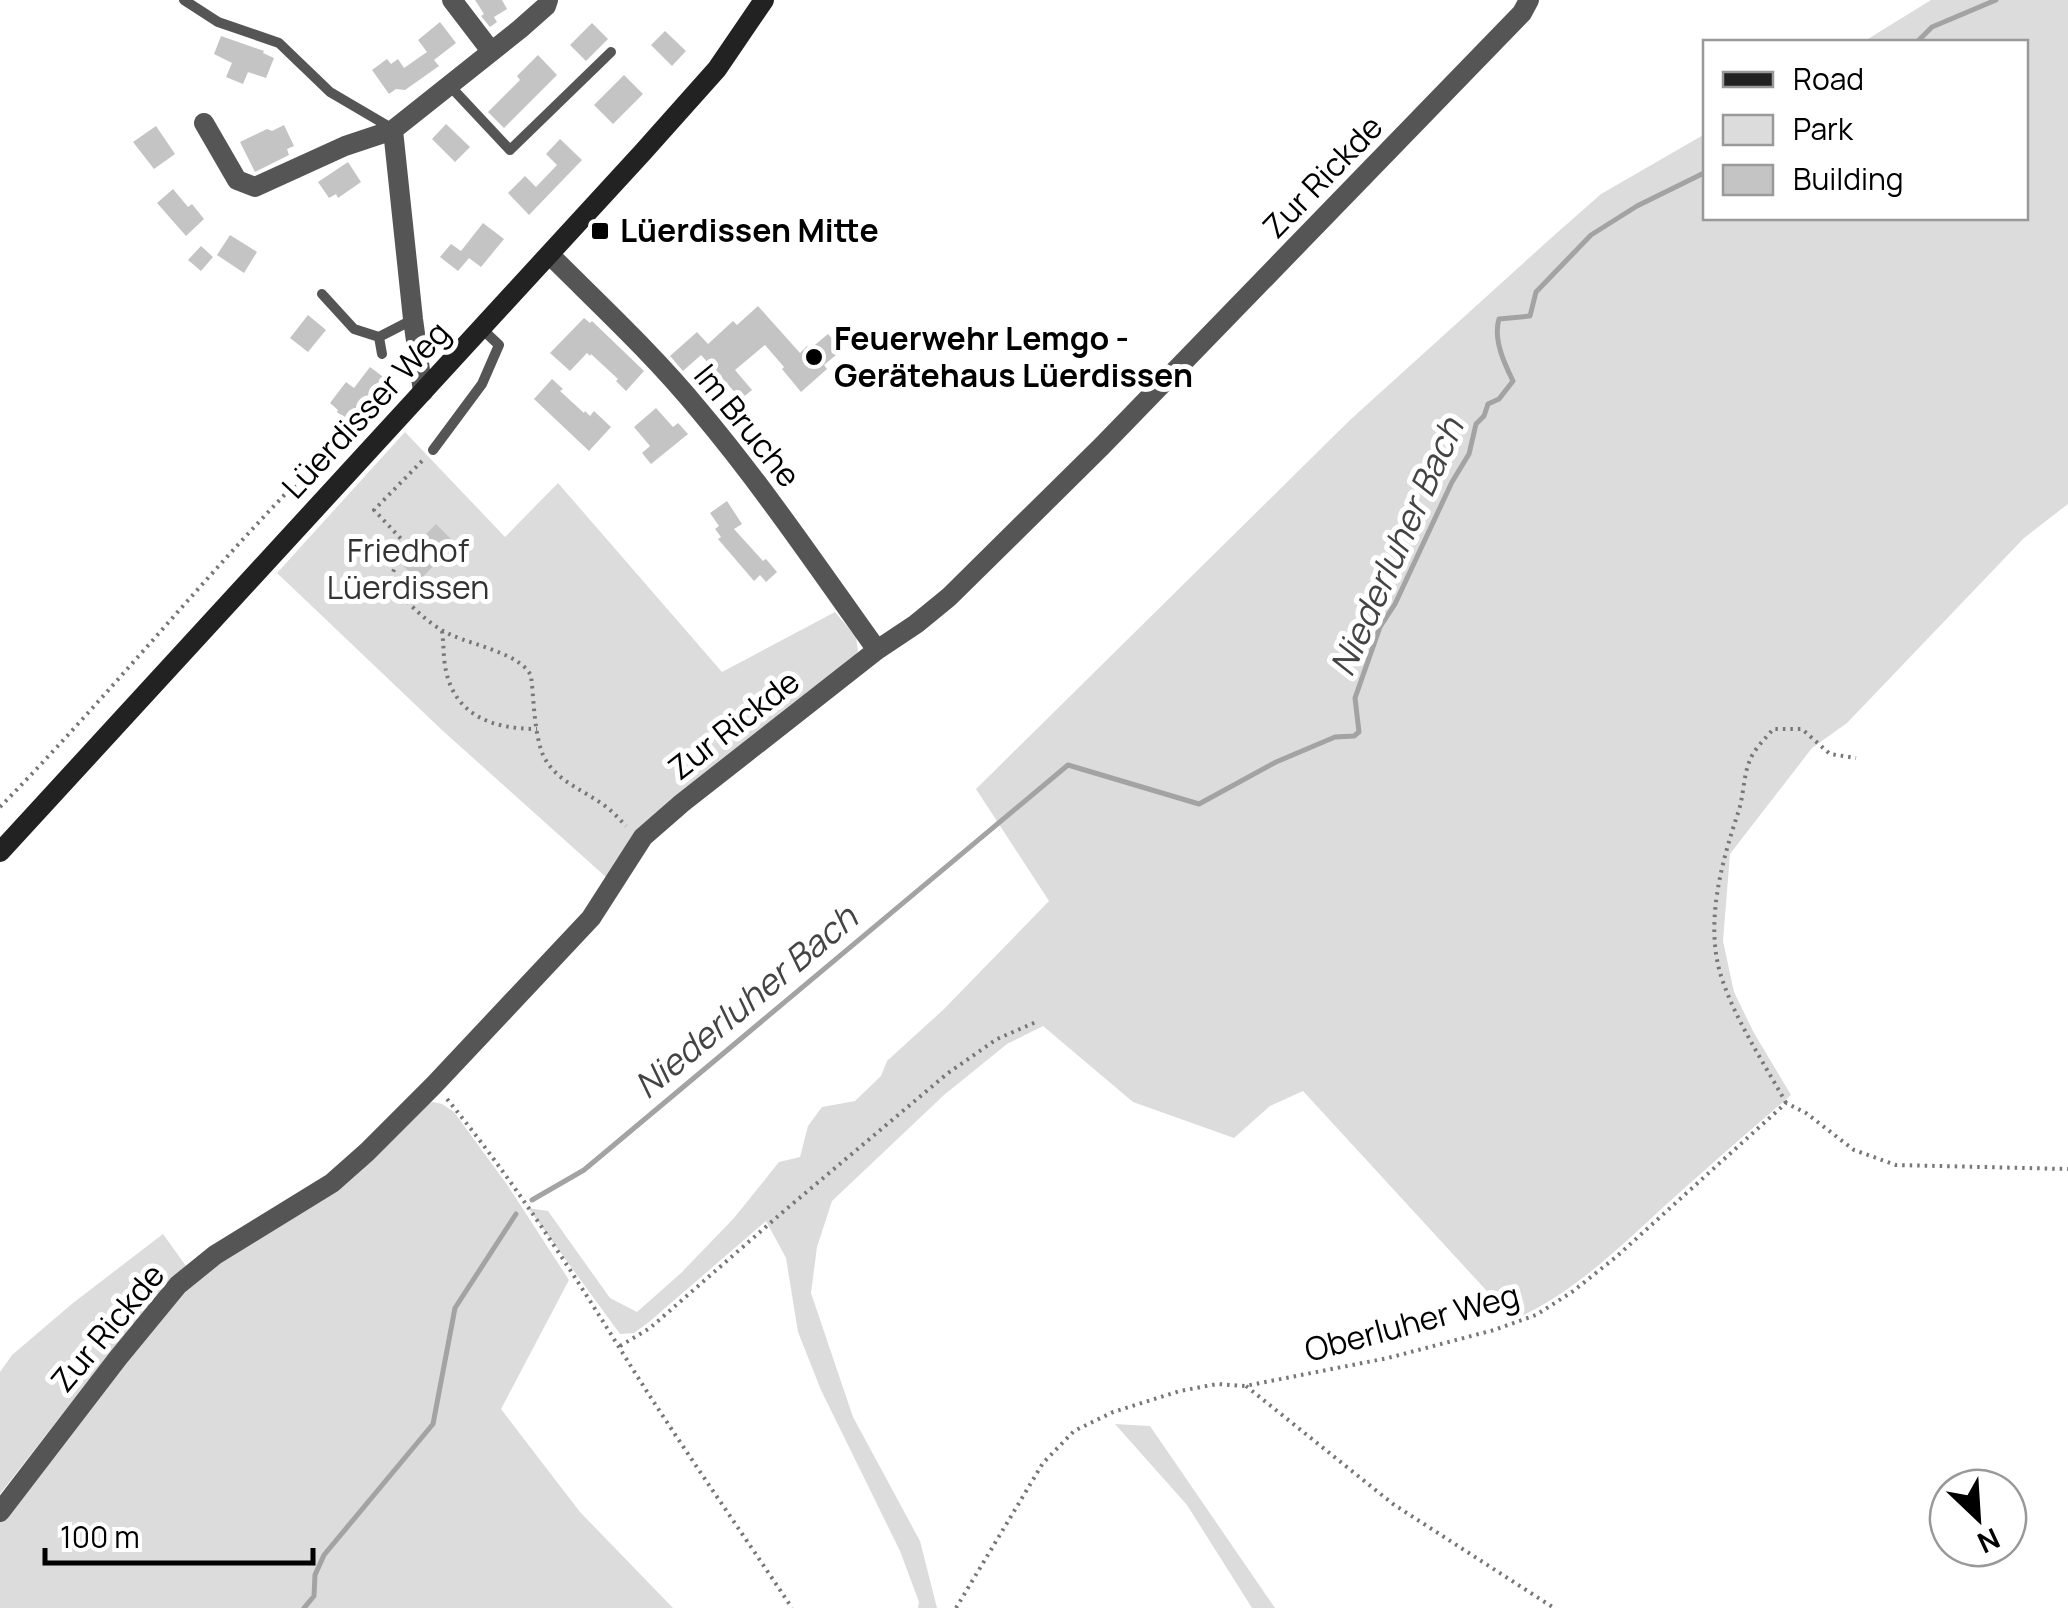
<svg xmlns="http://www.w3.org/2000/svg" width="2068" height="1608" font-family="Manrope,sans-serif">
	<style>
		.green { fill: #dcdcdc }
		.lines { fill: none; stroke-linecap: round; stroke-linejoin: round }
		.stream { stroke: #a3a3a3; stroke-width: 5 }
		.building { fill: #c4c4c4 }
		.path { stroke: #777; stroke-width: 4; stroke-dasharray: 2.5 5; stroke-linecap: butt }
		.lane { stroke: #555; stroke-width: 10 }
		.street { stroke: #555; stroke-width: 20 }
		.secondary { stroke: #222; stroke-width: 20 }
		.poi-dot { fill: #000; stroke: #fff; stroke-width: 4 }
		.labels { text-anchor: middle; stroke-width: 10; stroke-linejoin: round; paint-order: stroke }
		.street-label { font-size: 32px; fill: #000; stroke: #fff }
		.poi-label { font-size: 32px; font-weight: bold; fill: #000; stroke: #fff; text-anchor: start }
		.park-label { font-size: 32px; fill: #333; stroke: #fff }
		.water-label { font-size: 35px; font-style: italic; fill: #444; stroke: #fff }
	</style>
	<rect width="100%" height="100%" fill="#fff"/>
	<path class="green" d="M1931,0H2068V504L2024,538L1847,723L1812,748L1730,854L1723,941L1734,992L1754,1033L1791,1095C1750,1130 1709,1166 1669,1202C1622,1245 1574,1293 1515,1319L1496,1301L1303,1091L1270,1106L1234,1138L1133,1102L1043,1026L1007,1044L944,1095L832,1201L817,1247L811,1293L853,1417L920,1541L937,1608H918L919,1602L900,1551L821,1390L798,1332L786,1258L766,1221L649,1322L634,1333L620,1334L528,1208L548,1211L610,1298L637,1312L681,1273L734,1218L779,1162L800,1157L808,1126L822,1107L855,1101L881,1076L887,1061L944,1009L1049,901L976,789L1350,420L1550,239L1601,194L1705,134L1706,218H2026V42H1863Z
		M405,432L505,537L558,483L722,672L835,612L856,637L858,651L851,662L607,878L443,731L277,573Z
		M433,1102L442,1104L454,1112L508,1186L569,1280L501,1409L580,1512L673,1608H0V1519L196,1276L424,1105Z
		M163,1234L186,1266L123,1336L0,1494V1372L12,1355L73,1303Z
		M1115,1424L1150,1426L1275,1608H1252L1187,1505Z"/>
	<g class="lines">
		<path class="stream" d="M1917,42L1932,27L1996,0
			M532,1200L584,1170L1068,765L1199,804L1276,762L1335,737L1354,736L1359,732L1355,698L1380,627L1395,604L1452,482L1469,454L1476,424L1484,416L1488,404L1499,399L1513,381C1504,363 1493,339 1499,319L1530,316L1536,292L1591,235L1637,206L1706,172
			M304,1608L314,1596L315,1575L324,1555L433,1424L455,1308L516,1214"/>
	</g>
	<path class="building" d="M475,0H502L507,9L494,17L497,22L490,27L481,16L484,14Z
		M440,22L456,43L434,60L439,66L405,90L396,89L389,94L372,70L387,59L391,64L398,59L404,68L427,52L418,40Z
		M592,23L608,39L586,61L570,45Z
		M665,31L686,51L672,66L651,45Z
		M221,36L264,51L263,53L274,58L266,78L248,72L243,84L226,77L232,63L214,54Z
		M538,55L557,75L504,128L488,112L520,80L517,76Z
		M624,75L643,94L613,124L594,105Z
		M446,124L470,147L455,162L432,139Z
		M284,125L294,146L287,149L289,155L255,172L240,142L267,129L272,131Z
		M156,126L175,154L154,169L133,142Z
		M560,139L582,160L529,215L508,193L525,176L536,187L557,165L546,154Z
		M348,162L361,182L338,198L336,194L329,198L318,182Z
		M173,189L188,207L192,204L204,219L186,236L157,203Z
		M483,223L504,239L481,267L469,258L458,271L440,257L451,244L461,251Z
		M230,235L257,252L244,273L217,255Z
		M201,246L213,257L201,271L188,260Z
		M758,306L800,353L807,346L810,349L828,334L842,350L824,365L827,369L801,392L782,369L784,367L765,345L735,370L752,390L741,399L701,355L683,371L670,356L697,332L708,344L733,321L737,325Z
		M308,315L326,330L308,352L290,338Z
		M584,318L590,323L592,321L644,371L626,391L616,381L618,379L591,354L590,356L587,353L570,371L550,353Z
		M370,367L386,379L371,398L378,403L359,429L337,412L338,410L330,403L346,382L354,388Z
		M552,379L563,389L560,391L584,413L585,411L590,416L594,411L611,427L589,451L534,399Z
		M656,408L673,427L678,423L688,434L651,464L642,453L650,446L634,427Z
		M727,501L742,524L734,529L763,561L766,559L777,572L766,582L760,575L754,581L718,539L721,537L715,529L719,526L710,513Z
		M436,524L455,543L419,581L399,562Z"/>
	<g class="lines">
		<path class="path" d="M422,461L374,510L405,543L391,577C400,597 422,618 440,629C462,644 520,651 531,676C534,700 534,733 543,755C556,783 588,791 610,810C616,815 621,821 626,826
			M442,631C444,644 443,658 446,671C456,717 495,729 537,729
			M0,807C101,704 192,591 292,487L309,486
			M447,1099C516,1183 575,1276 632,1368C683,1449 739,1528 792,1608
			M1786,1103C1764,1063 1737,1023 1722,979C1704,926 1721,864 1738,813C1744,796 1743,776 1750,760C1754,749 1766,738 1773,729H1802L1830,754L1856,758
			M620,1346L650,1328L784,1211L948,1073L997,1039L1036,1022
			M1246,1386L1393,1504L1554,1608
			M956,1608L1043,1463L1074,1431L1113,1412L1180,1391L1217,1384L1245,1386L1388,1358L1494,1330L1536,1315L1572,1292L1616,1257L1786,1103L1806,1113L1854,1150L1896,1165L2068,1169"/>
		<path class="lane" d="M184,0L218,22L279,43L330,92L393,129
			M450,86L510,150L611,52
			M322,294L354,329L379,337
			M382,354L379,337L412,320
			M433,450L482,384L499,345L482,329"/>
		<path class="street" d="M452,0L491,51
			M204,123L237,180L255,187L345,146L393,130
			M550,255C601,306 654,355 699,410C763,486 819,569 877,650
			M423,392L413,319L393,130L520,29L546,6L548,0
			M0,1512L118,1358L178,1285L215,1255L332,1183L367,1152L434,1085L591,918L643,837L682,803L877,650L916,624L949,597L1102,446L1522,13L1529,0"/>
		<path class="secondary" d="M0,852L643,152L717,69L764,0"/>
	</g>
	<g class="poi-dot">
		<rect x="590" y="221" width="20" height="20" rx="5"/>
		<circle cx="814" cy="357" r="10"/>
	</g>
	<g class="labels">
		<g class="street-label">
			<text transform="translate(1323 177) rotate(-46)" y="11">Zur Rickde</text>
			<text transform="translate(366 410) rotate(-47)" y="11">Lüerdisser Weg</text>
			<text transform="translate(747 426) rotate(51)" y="11">Im Bruche</text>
			<text transform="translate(734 725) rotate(-38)" y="11">Zur Rickde</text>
			<text transform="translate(1412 1323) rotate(-15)" y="11">Oberluher Weg</text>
			<text transform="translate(108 1328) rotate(-50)" y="11">Zur Rickde</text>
		</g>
		<g class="poi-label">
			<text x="620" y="242">Lüerdissen Mitte</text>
			<text x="834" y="350">Feuerwehr Lemgo -<tspan x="834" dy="37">Gerätehaus Lüerdissen</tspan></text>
		</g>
		<g class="park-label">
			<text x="408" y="562">Friedhof<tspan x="408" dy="37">Lüerdissen</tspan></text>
		</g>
		<g class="water-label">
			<text transform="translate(1397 547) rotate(-66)" y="12">Niederluher Bach</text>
			<text transform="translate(746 1002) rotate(-40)" y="12">Niederluher Bach</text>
		</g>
	</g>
	<rect x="1703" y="40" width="325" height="180" fill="#ffffff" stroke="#999999" stroke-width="2.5"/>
	<rect x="1723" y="72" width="50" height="15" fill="#222222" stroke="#999999" stroke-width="2.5"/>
	<text x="1793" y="90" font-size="30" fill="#000000">Road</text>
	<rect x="1723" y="115" width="50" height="30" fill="#dcdcdc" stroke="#999999" stroke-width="2.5"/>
	<text x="1793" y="140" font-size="30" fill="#000000">Park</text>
	<rect x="1723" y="165" width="50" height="30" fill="#c4c4c4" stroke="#999999" stroke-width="2.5"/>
	<text x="1793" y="190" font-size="30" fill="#000000">Building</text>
	<g transform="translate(1978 1518) rotate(155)"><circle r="48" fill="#ffffff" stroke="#999999" stroke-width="2.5"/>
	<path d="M0-8L18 38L0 25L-18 38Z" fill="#000000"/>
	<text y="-15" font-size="28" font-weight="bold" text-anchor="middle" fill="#000000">N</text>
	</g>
	<path d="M45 1548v15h268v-15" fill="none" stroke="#000000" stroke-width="5"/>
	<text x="60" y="1548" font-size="30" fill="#000000" stroke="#ffffff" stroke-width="8" paint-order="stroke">100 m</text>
</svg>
